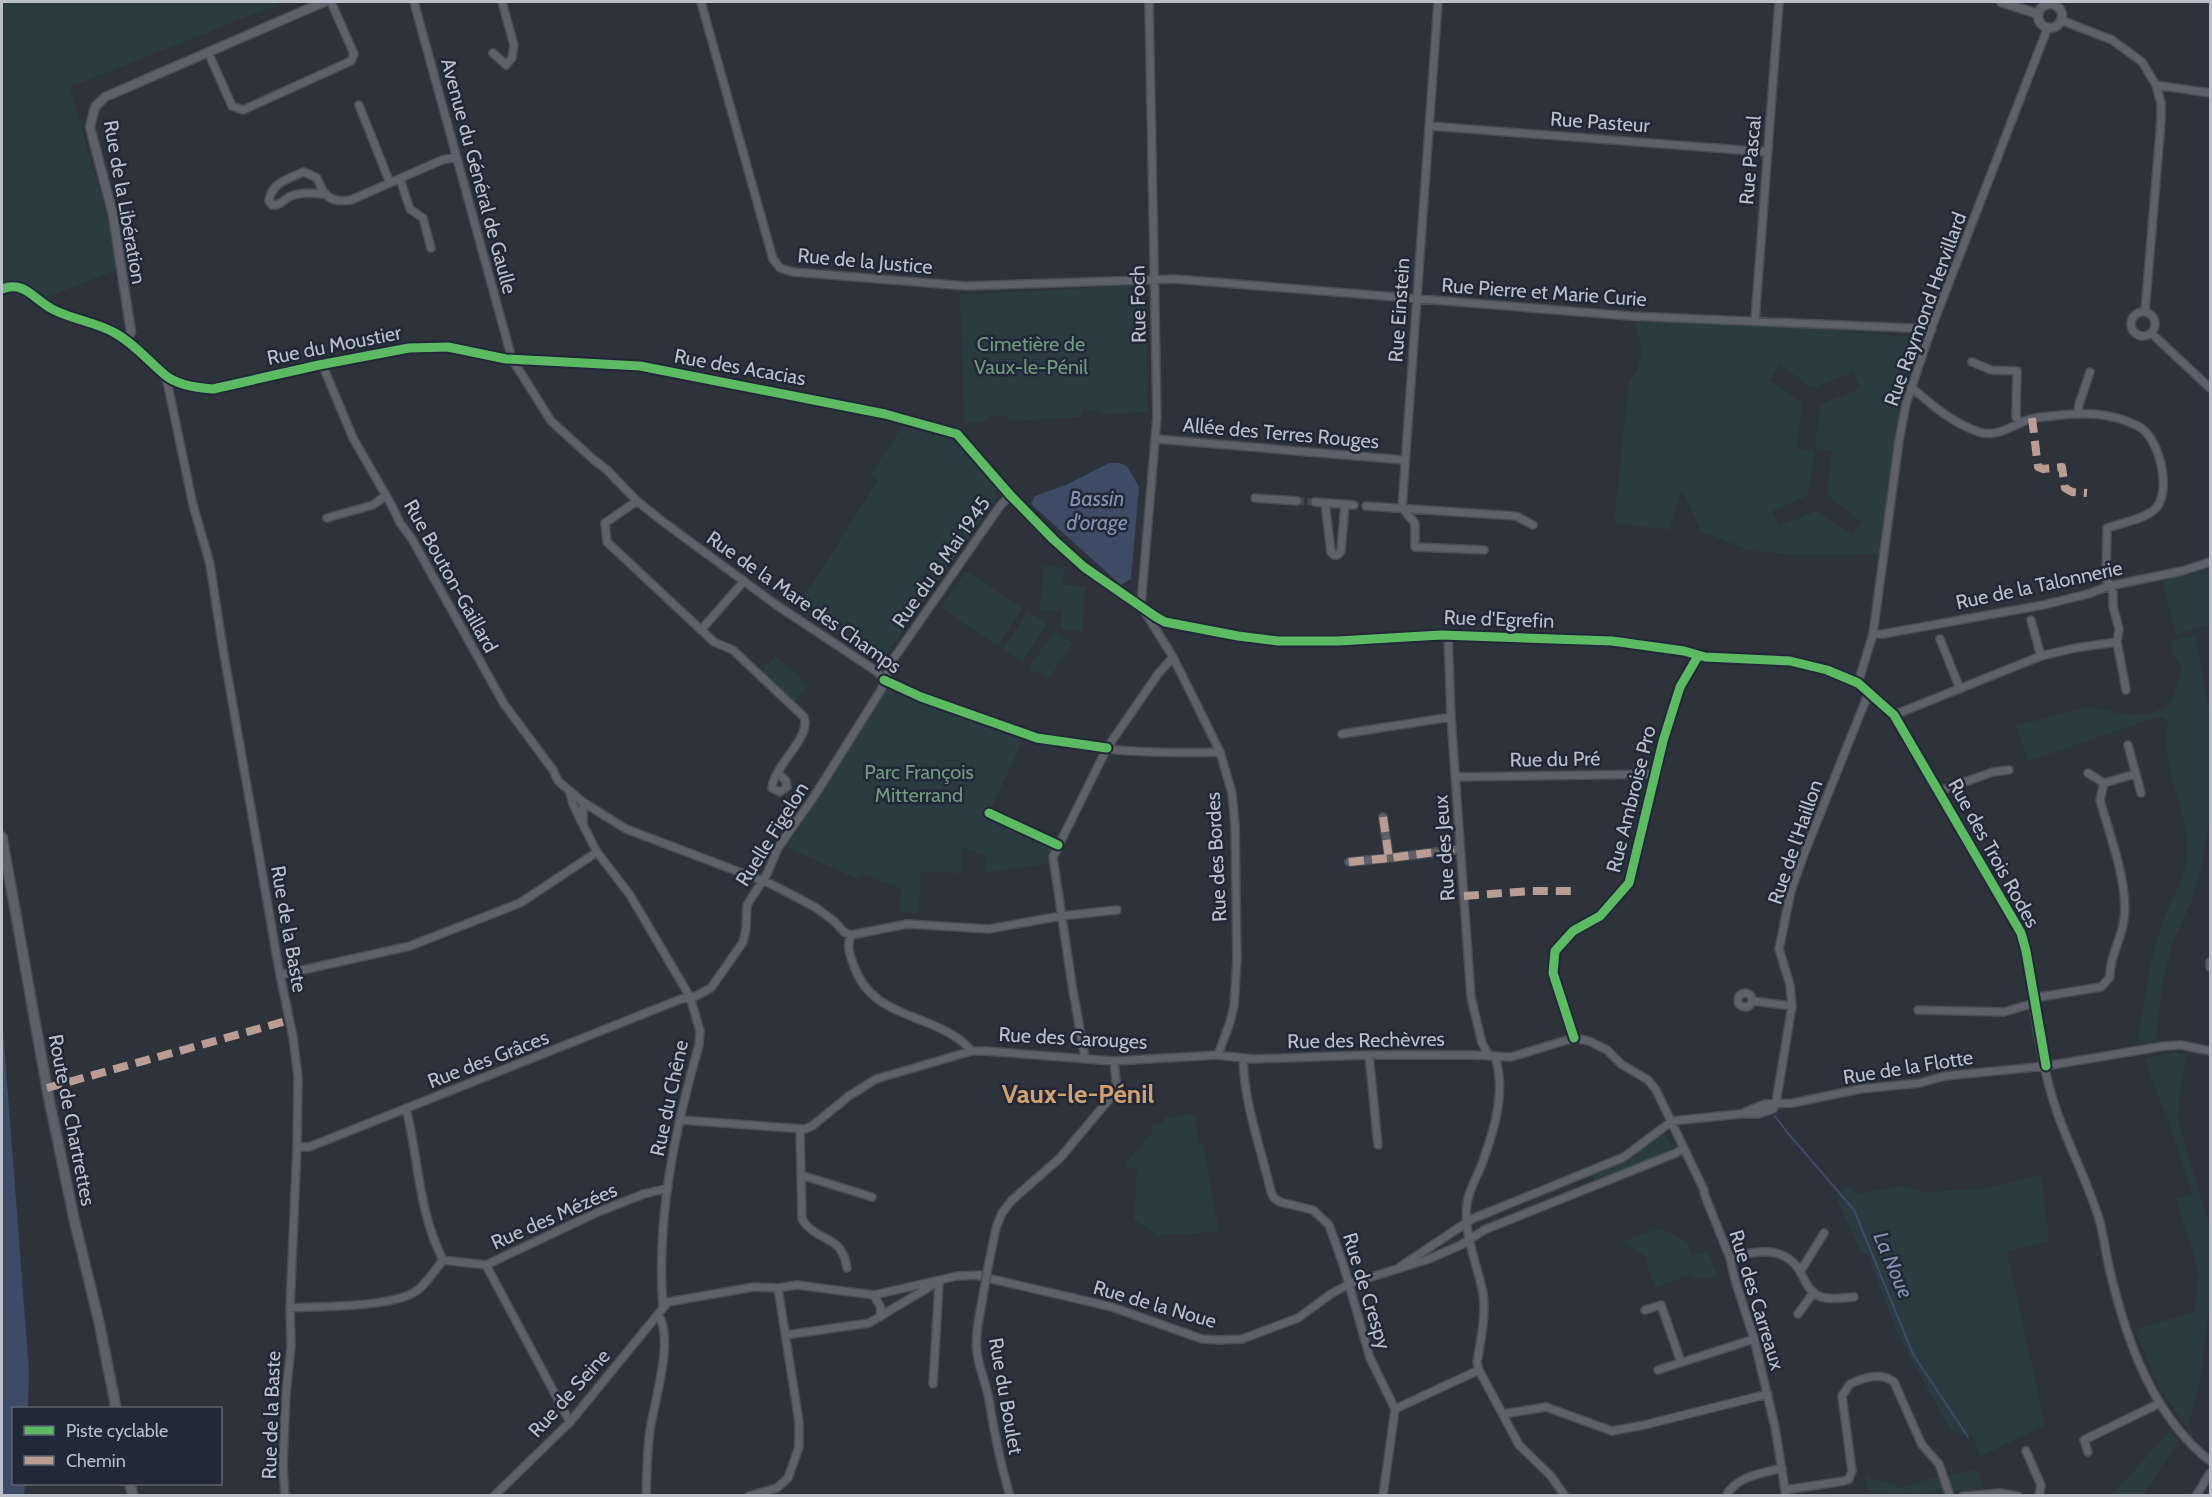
<svg xmlns="http://www.w3.org/2000/svg" width="2212" height="1497" font-family="Cabin,sans-serif">
	<style>
		.green { fill: #2b3c41; fill-rule: evenodd }
		.water { fill: #3d4b66 }
		.lines { fill: none; stroke-linecap: round; stroke-linejoin: round }
		.stream { stroke: #3d4b66; stroke-width: 2 }
		.minor-tunnel { stroke: #434751; stroke-width: 7; stroke-dasharray: 7 3.5; stroke-linecap: butt }
		.minor-casing { stroke: #4a4d54; stroke-width: 10 }
		.tertiary-casing { stroke: #4a4d54; stroke-width: 11 }
		.secondary-casing { stroke: #4a4d54; stroke-width: 12 }
		.minor { stroke: #5e6169; stroke-width: 7 }
		.tertiary { stroke: #5e6169; stroke-width: 8 }
		.secondary { stroke: #5c6068; stroke-width: 9 }
		.minor-bridge-casing { stroke: #4a4d54; stroke-width: 10; stroke-linecap: butt }
		.minor-bridge { stroke: #5e6169; stroke-width: 7 }
		.quiet { stroke: #b99d93; stroke-width: 8; stroke-dasharray: 15 8; stroke-linecap: butt }
		.cycleway-casing { stroke: #212837; stroke-width: 13 }
		.cycleway { stroke: #5cba63; stroke-width: 9 }
		.labels { text-anchor: middle; stroke-width: 5; stroke-linejoin: round; paint-order: stroke }
		.street-label { font-size: 20px; fill: #b9bfcb; stroke: #212837 }
		.park-label { font-size: 20px; fill: #729b7e; stroke: #212837 }
		.water-label { font-size: 21px; font-style: italic; fill: #8293b1; stroke: #212837 }
		.district-label { font-size: 26px; font-weight: bold; fill: #d2a06e; stroke: #212837 }
	</style>
	<rect width="100%" height="100%" fill="#2e323b"/>
	<path class="green" d="M2,2H284L70,87L114,241L118,269L46,298L16,282L2,289Z
		M1128,286L1146,300L1148,412L1103,414L1099,409L1084,410L1081,417L1011,421L1005,415L991,416L985,422L964,423L960,295Z
		M1729,322L1922,338L1909,366L1878,554L1803,555L1751,551L1701,531L1682,490L1669,530L1614,523L1629,381C1646,360 1642,347 1635,323ZM1780,365L1813,388L1853,372L1860,388L1822,404L1820,407L1815,448L1832,451L1827,494L1829,497L1862,522L1852,536L1817,511L1779,526L1772,511L1808,495L1815,452L1797,449L1802,406L1801,403L1770,380Z
		M903,426L956,441L995,487L996,499L883,659H874L798,607L878,480L870,475Z
		M1043,566L1064,568L1063,585L1085,586L1083,631L1061,629V611L1040,610Z
		M966,571L1022,608L998,645L941,608Z
		M2210,571V625L2176,634L2162,580Z
		M1028,612L1047,624L1023,661L1003,649Z
		M1054,631L1073,643L1048,680L1029,668Z
		M2195,635L2210,714V817L2201,871L2191,902L2172,944L2162,986L2156,1041L2137,1043C2144,1004 2148,965 2161,927C2170,901 2187,878 2187,850C2188,821 2174,793 2169,765C2165,750 2167,735 2168,720L2160,716L2028,761L2016,726L2089,707L2128,715L2151,713L2165,707L2171,701L2182,667L2171,652L2173,641Z
		M775,656L809,685L794,702L761,673Z
		M888,688L1023,739L987,818L1052,847L1049,863L985,873L986,856L962,847L961,873L920,872L919,914L899,912L901,888L864,875L857,879L787,847Z
		M2175,1053L2186,1054L2177,1118L2210,1227V1303L2201,1376L2195,1401L2187,1427L2158,1386L2135,1330L2194,1312L2199,1273L2176,1199L2192,1194L2166,1112L2163,1110L2145,1058Z
		M1195,1114L1199,1144L1203,1143L1219,1232L1158,1235L1134,1219L1137,1169L1124,1166L1153,1131L1152,1125L1164,1124V1118Z
		M1661,1135C1672,1137 1672,1146 1666,1153L1593,1181L1594,1174L1633,1157L1654,1138Z
		M2041,1175L2049,1240L2007,1252L2045,1425L1981,1456L1972,1436L1951,1431L1898,1334L1869,1257L1860,1250L1835,1195L1848,1187L1857,1194L1905,1186L1924,1192L1983,1189Z
		M1660,1228L1687,1242L1691,1256L1707,1251L1717,1275L1705,1279L1704,1277L1694,1280L1691,1274L1655,1288L1644,1255L1626,1245L1625,1241Z
		M2169,1432L2179,1440L2143,1495H2112Z
		M1978,1470L1983,1488C1944,1491 1904,1497 1867,1490L1866,1476L1902,1488L1936,1477Z"/>
	<path class="water" d="M1109,463H1119L1127,466L1139,487L1131,579L1121,585L1031,504L1035,496L1068,484Z
		M2,1016L29,1371L28,1408H14V1484H25L24,1496L2,1495Z"/>
	<g class="lines">
		<path class="stream" d="M1775,1116L1787,1132L1854,1210L1913,1354L1968,1437"/>
		<path class="minor-tunnel" d="M1297,501L1315,502"/>
		<defs>
			<path id="minor" d="M414,2L512,359L551,421L594,460L607,470L637,501L662,521L775,604L876,671C895,692 927,700 953,708C981,718 1010,731 1039,738C1098,752 1160,754 1220,752
				M701,2L773,259L780,268L793,272L966,286L1175,279L1630,316L1932,329
				M1438,2L1402,508L1415,523V547L1484,550
				M2061,20L2112,40L2142,62L2156,85L2161,103V121L2145,312
				M208,52L232,106L243,110L351,61L354,54L331,2
				M493,53L506,65L512,58L514,45L502,2
				M2156,85L2210,93
				M359,105L390,183
				M1430,126L1767,152
				M400,179L410,209L423,218L431,248
				M323,194C312,193 299,192 289,197C282,201 280,206 272,205L269,201C271,183 289,178 304,172L317,178C324,196 330,203 351,200L442,160L456,157
				M2131 324a12 12 0 1 1 24 0a12 12 0 1 1-24 0Z
				M1755,321L1779,2
				M2151,333L2210,388
				M127,340L166,376L185,384L213,389L319,365L409,348L448,347L506,359L640,366L885,414L957,434L1010,495L1054,540L1084,567L1156,617L1165,622L1238,636L1278,641H1338L1441,635L1612,641L1684,651L1705,657L1790,661L1827,670L1858,683L1894,715L2021,933L2026,951C2034,1004 2039,1061 2057,1112C2070,1149 2089,1185 2100,1222C2104,1238 2106,1255 2110,1271C2126,1340 2153,1416 2210,1461
				M1972,362L1991,370L2017,371L2016,417L2020,423
				M322,364L353,438L392,506L400,523L412,539L504,704L553,770L558,781L583,802V825L597,852L630,895L690,997L700,1031L699,1045C675,1129 656,1219 663,1307
				M166,376L193,505L210,564L222,643L280,975L293,1037L298,1077L297,1147L290,1308L291,1347L286,1394L283,1465L285,1496
				M2078,413L2079,404L2090,372
				M1156,439L1404,460
				M1255,498L1297,501
				M637,501L605,523L607,542L714,642L733,650L804,717C812,737 774,765 772,788L780,792L787,787L786,781L778,773
				M1315,502L1354,505
				M1325,503L1331,552L1334,555H1338L1341,551L1345,504
				M1366,506L1516,516L1533,525
				M327,518L373,505L385,496
				M1141,605L1157,417L1149,2
				M1145,612L1173,657L1220,752L1232,793L1235,825L1237,960L1234,1006L1230,1022L1218,1055
				M2031,620L2041,656
				M701,630L744,581
				M1873,634H1883L2043,605L2088,594L2109,586L2182,571L2210,562
				M1448,635L1451,717L1471,997L1482,1043L1489,1056
				M1940,639L1960,689
				M2117,642L2126,690
				M1858,683L1873,634L1899,441L1906,404L1933,324L2048,27
				M1894,715L2041,656L2075,648L2117,642L2119,629L2113,606V593L2106,578L2107,528C2121,523 2142,520 2154,510C2173,494 2160,437 2138,426C2109,412 2085,412 2053,416C2046,417 2038,417 2031,419C2013,424 1999,438 1979,432C1952,423 1932,405 1911,387
				M1342,734L1451,717
				M2128,745L2141,793
				M2088,773L2104,783L2135,774
				M1456,777L1656,774
				M1939,791L1993,772L2009,770
				M570,793L573,804L582,823
				M583,802L626,829L771,884L815,907L834,921L844,932L851,935
				M989,813L1058,845
				M1383,817L1389,858L1460,849
				M1349,862L1389,858
				M851,935L907,924L989,929L1061,916L1117,910
				M851,935C846,947 850,955 854,966C873,1022 938,1012 972,1051
				M2210,962V967
				M280,975L410,946L520,903L597,852
				M1738 1000a7 7 0 1 1 14 0a7 7 0 1 1-14 0Z
				M2033,998L2101,987L2110,977C2109,958 2122,938 2124,919C2129,885 2109,833 2100,800L2104,783
				M1752,1001L1792,1006
				M1918,1010L2004,1012L2034,1003
				M1574,1038L1553,973L1555,951L1573,931L1600,916L1629,883L1663,741L1680,687L1698,656
				M1369,1055L1378,1145
				M1495,1057C1507,1093 1493,1134 1480,1169C1475,1179 1469,1191 1467,1203C1463,1234 1477,1263 1483,1293C1486,1316 1481,1339 1477,1362L1479,1370L1519,1445L1551,1476L1565,1496
				M1243,1058C1244,1104 1261,1148 1271,1192L1274,1198L1280,1202L1313,1210L1329,1225L1344,1267L1370,1358L1395,1409L1383,1496
				M1085,1059L1072,985L1053,857L1107,748L1158,674L1173,657
				M406,1108C419,1160 418,1211 443,1260
				M1745,1112L1765,1104L1793,1103L1860,1089L1920,1083L1945,1076L2046,1066L2164,1046L2181,1045L2210,1051
				M680,1120L805,1129L812,1126L849,1096L876,1079L972,1051H985L1114,1061L1218,1055L1252,1059L1369,1055H1474L1511,1057L1574,1038L1589,1041L1607,1050L1621,1064L1648,1080L1656,1090L1704,1190L1705,1196L1730,1258L1735,1280L1754,1339L1775,1427L1786,1496
				M800,1129L802,1219C816,1243 842,1233 847,1268
				M297,1147H309L681,999L696,996L711,988L743,942L746,929L747,905L767,874L778,848L815,795L881,690L892,661L1000,506L1010,495
				M801,1175L872,1197
				M1730,1258C1756,1250 1786,1245 1801,1273C1806,1283 1810,1293 1821,1297C1832,1300 1843,1298 1854,1297
				M486,1265L570,1422
				M988,1267L996,1228L1002,1213L1012,1200L1060,1158L1117,1090L1114,1061
				M1400,1267L1472,1219L1624,1157L1672,1121L1740,1114H1758L1773,1109L1776,1103L1792,1006L1790,985L1779,949L1791,891L1804,854L1869,692
				M1800,1272L1824,1233
				M979,1276L1112,1307L1202,1339L1220,1340L1242,1339L1298,1318L1331,1294L1349,1284L1429,1259L1461,1245L1484,1230L1676,1153L1683,1148
				M874,1295L881,1308L880,1317
				M982,1301C979,1318 975,1335 977,1352C979,1370 988,1387 990,1406C995,1436 1001,1466 1010,1496
				M290,1308C319,1306 398,1308 419,1289C428,1281 435,1270 443,1260L486,1265L598,1212L644,1194L668,1188
				M1645,1310L1661,1305L1681,1362
				M1798,1314L1814,1292
				M786,1335L869,1323L941,1280
				M1658,1370L1754,1339
				M933,1384L939,1284
				M1395,1409L1479,1370
				M1503,1414L1546,1407L1612,1431L1644,1425L1768,1394
				M2026,1451L2041,1485L2039,1496
				M2088,1452L2084,1440L2160,1403
				M1785,1490L1844,1481L1849,1479L1852,1471L1842,1396L1850,1384C1863,1378 1881,1371 1894,1382L1922,1445L1939,1464L1950,1496
				M494,1496L570,1422L668,1302L754,1287L778,1288L797,1285L874,1295L957,1276L981,1275
				M646,1496C647,1474 647,1451 650,1430C654,1403 675,1336 658,1315
				M749,1496L777,1488L788,1478L799,1447V1422L778,1288
				M1726,1496C1736,1476 1763,1473 1782,1468
				M1963,1496L2001,1493L2018,1496
				M2196,1496L2210,1473"/>
			<path id="tertiary" d="M2001,2L2038,14
				M2038 16a12 12 0 1 1 24 0a12 12 0 1 1-24 0Z
				M2,289L15,286L22,288L56,311L107,328L127,340L131,332L113,215L90,127L95,107L105,97L324,2"/>
			<path id="secondary" d="M2,837L48,1094L74,1219L99,1322L116,1408
				M130,1484L133,1496"/>
		</defs>
		<use href="#minor" class="minor-casing"/>
		<use href="#tertiary" class="tertiary-casing"/>
		<use href="#secondary" class="secondary-casing"/>
		<use href="#minor" class="minor"/>
		<use href="#tertiary" class="tertiary"/>
		<use href="#secondary" class="secondary"/>
		<defs>
			<path id="minor-bridge" d="M982,1301L988,1267"/>
		</defs>
		<use href="#minor-bridge" class="minor-bridge-casing"/>
		<use href="#minor-bridge" class="minor-bridge"/>
		<path class="quiet" d="M2032,418L2038,467L2043,469L2062,467L2065,488L2072,492L2087,493
			M1383,817L1389,858L1460,849
			M1349,862L1389,858
			M1464,896L1530,891H1576
			M47,1088L290,1020"/>
		<defs>
			<path id="cycleway" d="M2,289C25,280 35,301 54,310C74,320 96,322 115,333C135,344 148,361 165,375C177,385 198,388 213,389L319,365L409,348L448,347L506,359L640,366L885,414L957,434L1010,495L1054,540L1084,567L1156,617L1165,622L1238,636L1278,641H1338L1441,635L1612,641L1684,651L1705,657L1790,661L1827,670L1858,683L1894,715L2021,933L2026,951L2046,1066
				M884,680L921,697L1037,738L1107,748
				M989,813L1058,845
				M1574,1038L1553,973L1555,951L1573,931L1600,916L1629,883L1663,741L1680,687L1698,656"/>
		</defs>
		<use href="#cycleway" class="cycleway-casing"/>
		<use href="#cycleway" class="cycleway"/>
	</g>
	<g class="labels">
		<g class="street-label">
			<text transform="translate(1600 122) rotate(4)" y="7">Rue Pasteur</text>
			<text transform="translate(1750 160) rotate(-85)" y="7">Rue Pascal</text>
			<text transform="translate(479 176) rotate(75)" y="7">Avenue du Général de Gaulle</text>
			<text transform="translate(125 202) rotate(80)" y="7">Rue de la Libération</text>
			<text transform="translate(865 261) rotate(5)" y="7">Rue de la Justice</text>
			<text transform="translate(1544 292) rotate(4)" y="7">Rue Pierre et Marie Curie</text>
			<text transform="translate(1138 304) rotate(-91)" y="7">Rue Foch</text>
			<text transform="translate(1925 309) rotate(-70)" y="7">Rue Raymond Hervillard</text>
			<text transform="translate(1399 310) rotate(-86)" y="7">Rue Einstein</text>
			<text transform="translate(334 345) rotate(-11)" y="7">Rue du Moustier</text>
			<text transform="translate(740 367) rotate(10)" y="7">Rue des Acacias</text>
			<text transform="translate(1281 433) rotate(5)" y="7">Allée des Terres Rouges</text>
			<text transform="translate(941 562) rotate(-55)" y="7">Rue du 8 Mai 1945</text>
			<text transform="translate(451 576) rotate(61)" y="7">Rue Bouton-Gaillard</text>
			<text transform="translate(2039 585) rotate(-12)" y="7">Rue de la Talonnerie</text>
			<text transform="translate(804 602) rotate(35)" y="7">Rue de la Mare des Champs</text>
			<text transform="translate(1499 619) rotate(2)" y="7">Rue d'Egrefin</text>
			<text transform="translate(1555 759) rotate(-1)" y="7">Rue du Pré</text>
			<text transform="translate(1631 799) rotate(-76)" y="7">Rue Ambroise Pro</text>
			<text transform="translate(772 834) rotate(-58)" y="7">Ruelle Figelon</text>
			<text transform="translate(1795 842) rotate(-71)" y="7">Rue de l'Haillon</text>
			<text transform="translate(1444 848) rotate(-94)" y="7">Rue des Jeux</text>
			<text transform="translate(1994 853) rotate(61)" y="7">Rue des Trois Rodes</text>
			<text transform="translate(1216 857) rotate(-93)" y="7">Rue des Bordes</text>
			<text transform="translate(289 929) rotate(80)" y="7">Rue de la Baste</text>
			<text transform="translate(1073 1038) rotate(3)" y="7">Rue des Carouges</text>
			<text transform="translate(1366 1040) rotate(-1)" y="7">Rue des Rechèvres</text>
			<text transform="translate(488 1059) rotate(-21)" y="7">Rue des Grâces</text>
			<text transform="translate(1908 1067) rotate(-9)" y="7">Rue de la Flotte</text>
			<text transform="translate(669 1098) rotate(-78)" y="7">Rue du Chêne</text>
			<text transform="translate(72 1120) rotate(79)" y="7">Route de Chartrettes</text>
			<text transform="translate(554 1216) rotate(-24)" y="7">Rue des Mézées</text>
			<text transform="translate(1367 1291) rotate(73)" y="7">Rue de Crespy</text>
			<text transform="translate(1757 1300) rotate(73)" y="7">Rue des Carreaux</text>
			<text transform="translate(1155 1304) rotate(16)" y="7">Rue de la Noue</text>
			<text transform="translate(569 1393) rotate(-48)" y="7">Rue de Seine</text>
			<text transform="translate(1006 1396) rotate(80)" y="7">Rue du Boulet</text>
			<text transform="translate(271 1415) rotate(-88)" y="7">Rue de la Baste</text>
		</g>
		<g class="park-label">
			<text x="1031" y="351">Cimetière de<tspan x="1031" dy="23">Vaux-le-Pénil</tspan></text>
			<text x="919" y="779">Parc François<tspan x="919" dy="23">Mitterrand</tspan></text>
		</g>
		<g class="water-label">
			<text x="1097" y="506">Bassin<tspan x="1097" dy="24">d'orage</tspan></text>
			<text transform="translate(1893 1265) rotate(67)" y="7">La Noue</text>
		</g>
		<g class="district-label">
			<text x="1078" y="1103">Vaux-le-Pénil</text>
		</g>
	</g>
	<rect width="2212" height="1497" fill="none" stroke="#b9bfcb" stroke-width="6"/>
	<rect x="12" y="1407" width="210" height="78" fill="#212837" stroke="#5e6472" stroke-width="1.5"/>
	<rect x="24" y="1426" width="30" height="9" fill="#5cba63" stroke="#5e6472" stroke-width="1.5"/>
	<text x="66" y="1437" font-size="18" fill="#b9bfcb">Piste cyclable</text>
	<rect x="24" y="1456" width="30" height="9" fill="#b99d93" stroke="#5e6472" stroke-width="1.5"/>
	<text x="66" y="1467" font-size="18" fill="#b9bfcb">Chemin</text>
</svg>
